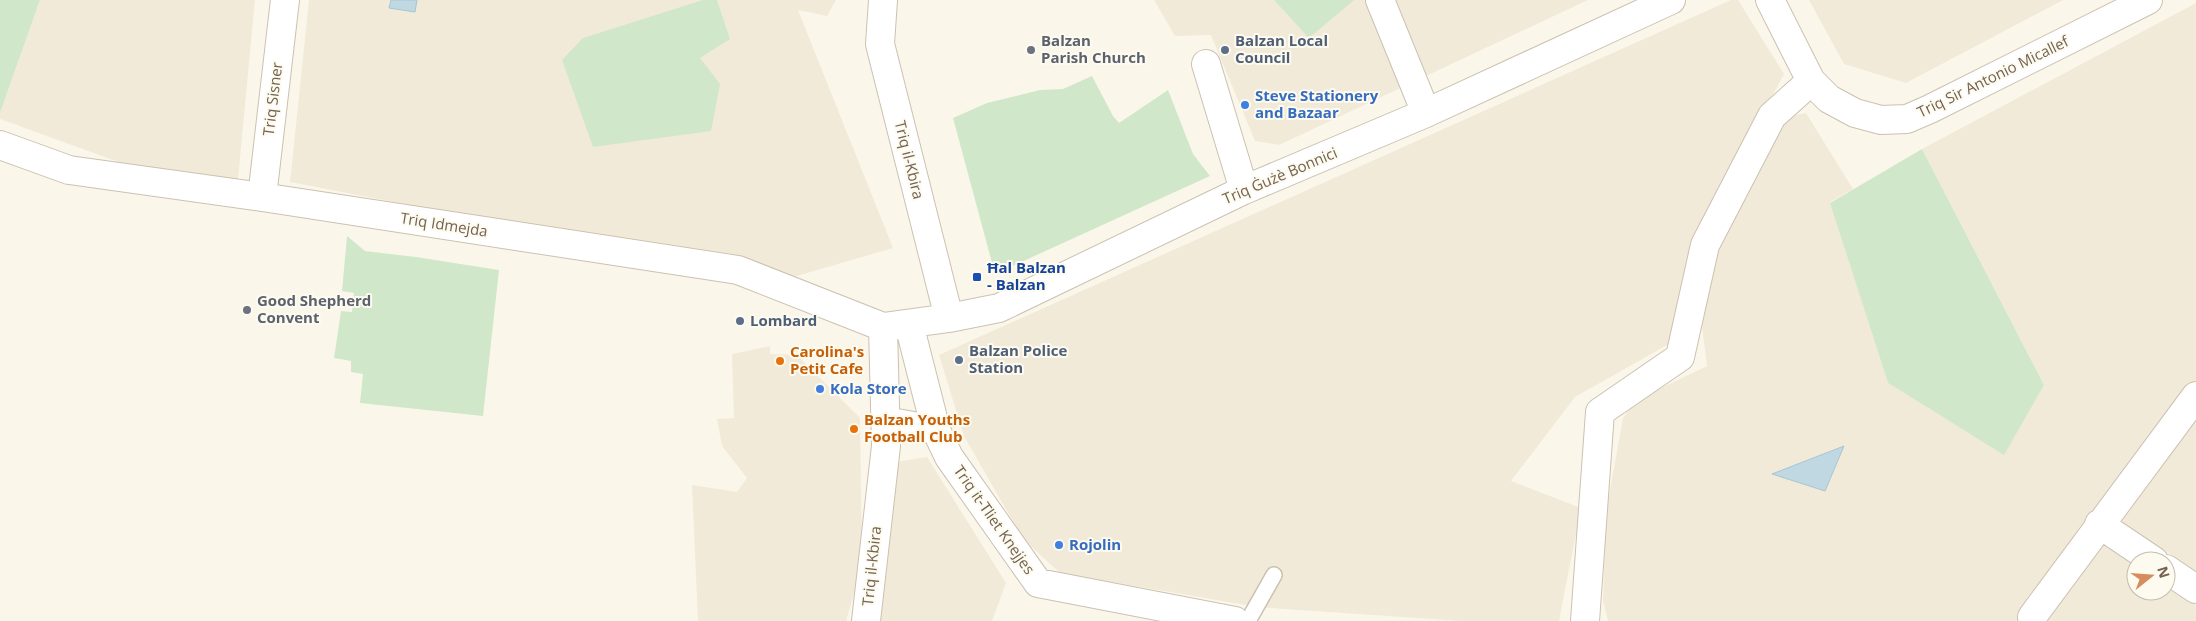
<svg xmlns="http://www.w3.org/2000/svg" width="2196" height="621" font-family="'Open Sans',sans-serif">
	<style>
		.residential { fill: #f1ead9 }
		.green { fill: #d1e7ca }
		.water { fill: #c0d8e2; stroke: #a8c5d3 }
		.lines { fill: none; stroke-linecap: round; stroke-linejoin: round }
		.service-casing { stroke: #ccc1b1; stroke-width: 18 }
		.minor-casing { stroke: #ccc1b1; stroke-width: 30 }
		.service { stroke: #fff; stroke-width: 15 }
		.minor { stroke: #fff; stroke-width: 28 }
		.worship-dot { fill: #6b7280; stroke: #fdfaf0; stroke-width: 2 }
		.service-dot { fill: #5c6f8a; stroke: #fdfaf0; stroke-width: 2 }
		.shop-dot { fill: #3f7fe0; stroke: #fdfaf0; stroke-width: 2 }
		.transit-dot { fill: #1a4fb4; stroke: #fdfaf0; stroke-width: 2 }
		.food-dot { fill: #e8710a; stroke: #fdfaf0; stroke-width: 2 }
		.labels { text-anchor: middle; stroke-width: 4; stroke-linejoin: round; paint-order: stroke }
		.worship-label { font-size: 15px; font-weight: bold; fill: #5b616d; stroke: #fdfaf0; text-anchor: start }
		.service-label { font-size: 15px; font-weight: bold; fill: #4e5e75; stroke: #fdfaf0; text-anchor: start }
		.street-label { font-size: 15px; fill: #736250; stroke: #fdfaf0 }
		.shop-label { font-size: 15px; font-weight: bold; fill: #366cbe; stroke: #fdfaf0; text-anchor: start }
		.transit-label { font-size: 15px; font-weight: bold; fill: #164399; stroke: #fdfaf0; text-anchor: start }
		.food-label { font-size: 15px; font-weight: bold; fill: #c56008; stroke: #fdfaf0; text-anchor: start }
	</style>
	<rect width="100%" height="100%" fill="#faf7ea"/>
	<path class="residential" d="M40,0H255L238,179L135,168L0,119V113Z
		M309,0H836L827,16L798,10L893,248L790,278L290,182Z
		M1154,0H1588L1279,145L1255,141L1211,35L1175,36Z
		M1731,0H1738L1784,74L1699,231L1676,340L1575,397L1511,481L1581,508L1559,621H1461L1257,607L1060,573L1023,539L964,436L939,355Z
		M1809,0H2063L1906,83L1844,64Z
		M2196,3V571L2101,509L2018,617L2022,621H1608L1603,601L1606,512L1623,418L1636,400L1707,366L1702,327L1715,244L1786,117L1806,113L1853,189L1830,202L1888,383L1951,422L2044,385L1922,149Z
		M770,346V354L797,355L860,418L862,565L846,621H698L692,485L737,492L747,478L722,446L717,419L734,418L732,354Z
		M927,457L1006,583L992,621H879L896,462Z
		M2100,543L2136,567V591H2166V586L2196,605V621H2043Z"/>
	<path class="green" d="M0,0H40L0,113Z
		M703,0H717L730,39L700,58L720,84L711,131L593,147L562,60L583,38Z
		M1274,0H1354L1309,38Z
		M1092,76L1113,116L1119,123L1168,90L1193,154L1210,176L995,274L953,118L987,103L1040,90L1063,89Z
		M1922,149L2044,385L2004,455L1888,383L1830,203Z
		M347,236L365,251L416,257L499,270L483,416L360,403L363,374L351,372V361L334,358L341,311L352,312L354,293L342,291Z"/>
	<path class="water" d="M391,0H417L415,12L389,8Z
		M1844,446L1825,491L1772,474Z"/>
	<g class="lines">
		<defs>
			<path id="service" d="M1248,621L1274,575"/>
			<path id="minor" d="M883,0L880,44L949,318
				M1380,0L1426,113
				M1770,0L1811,81L1829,99L1855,113L1881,120L1907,119L1930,109L2148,0
				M1206,64L1244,190
				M0,145L69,170L262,197L738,270L883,327L949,318L999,308L1244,190L1426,113L1671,0
				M262,197L285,0
				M909,324L936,430L949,457L1038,583L1235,621
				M885,421L936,430
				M2099,524L2154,561
				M2166,569L2196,589
				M2032,617L2196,396
				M866,621L886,446L883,327
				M1585,621L1600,412L1680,357L1705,245L1772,116L1811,81"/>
		</defs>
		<use href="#service" class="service-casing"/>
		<use href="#minor" class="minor-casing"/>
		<use href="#service" class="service"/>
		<use href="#minor" class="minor"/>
	</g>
	<g class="worship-dot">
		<circle cx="1031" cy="50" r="5"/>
		<circle cx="247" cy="310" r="5"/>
	</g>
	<g class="service-dot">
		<circle cx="1225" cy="50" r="5"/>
		<circle cx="740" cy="321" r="5"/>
		<circle cx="959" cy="360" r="5"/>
	</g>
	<g class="shop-dot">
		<circle cx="1245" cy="105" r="5"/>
		<circle cx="820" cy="389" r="5"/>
		<circle cx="1059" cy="545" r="5"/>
	</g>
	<rect class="transit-dot" x="972" y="272" width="10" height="10" rx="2.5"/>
	<g class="food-dot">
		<circle cx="780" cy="361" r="5"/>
		<circle cx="854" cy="429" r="5"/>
	</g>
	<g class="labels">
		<g class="worship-label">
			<text x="1041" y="46">Balzan<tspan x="1041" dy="17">Parish Church</tspan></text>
			<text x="257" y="306">Good Shepherd<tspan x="257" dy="17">Convent</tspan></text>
		</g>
		<g class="service-label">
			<text x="1235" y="46">Balzan Local<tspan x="1235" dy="17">Council</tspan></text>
			<text x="750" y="326">Lombard</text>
			<text x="969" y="356">Balzan Police<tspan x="969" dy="17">Station</tspan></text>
		</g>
		<g class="street-label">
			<text transform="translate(1993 77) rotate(-26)" y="5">Triq Sir Antonio Micallef</text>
			<text transform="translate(273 99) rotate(-83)" y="5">Triq Sisner</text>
			<text transform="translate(909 160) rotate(76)" y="5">Triq il-Kbira</text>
			<text transform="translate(1280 176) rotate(-23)" y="5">Triq Ġużè Bonnici</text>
			<text transform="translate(444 225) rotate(9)" y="5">Triq Idmejda</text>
			<text transform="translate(994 520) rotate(55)" y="5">Triq it-Tliet Knejjes</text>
			<text transform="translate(872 566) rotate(-84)" y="5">Triq il-Kbira</text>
		</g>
		<g class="shop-label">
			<text x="1255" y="101">Steve Stationery<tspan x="1255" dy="17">and Bazaar</tspan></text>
			<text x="830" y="394">Kola Store</text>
			<text x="1069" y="550">Rojolin</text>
		</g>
		<g class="transit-label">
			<text x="987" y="273">Ħal Balzan<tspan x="987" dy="17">- Balzan</tspan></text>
		</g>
		<g class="food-label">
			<text x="790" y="357">Carolina's<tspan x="790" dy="17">Petit Cafe</tspan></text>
			<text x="864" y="425">Balzan Youths<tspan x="864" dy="17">Football Club</tspan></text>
		</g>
	</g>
	<g transform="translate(2151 576) rotate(73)"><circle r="24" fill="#fdfaf0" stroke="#c6bdb0"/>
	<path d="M0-4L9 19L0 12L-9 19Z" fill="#d68d5d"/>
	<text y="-8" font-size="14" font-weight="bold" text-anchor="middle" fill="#736250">N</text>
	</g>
</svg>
